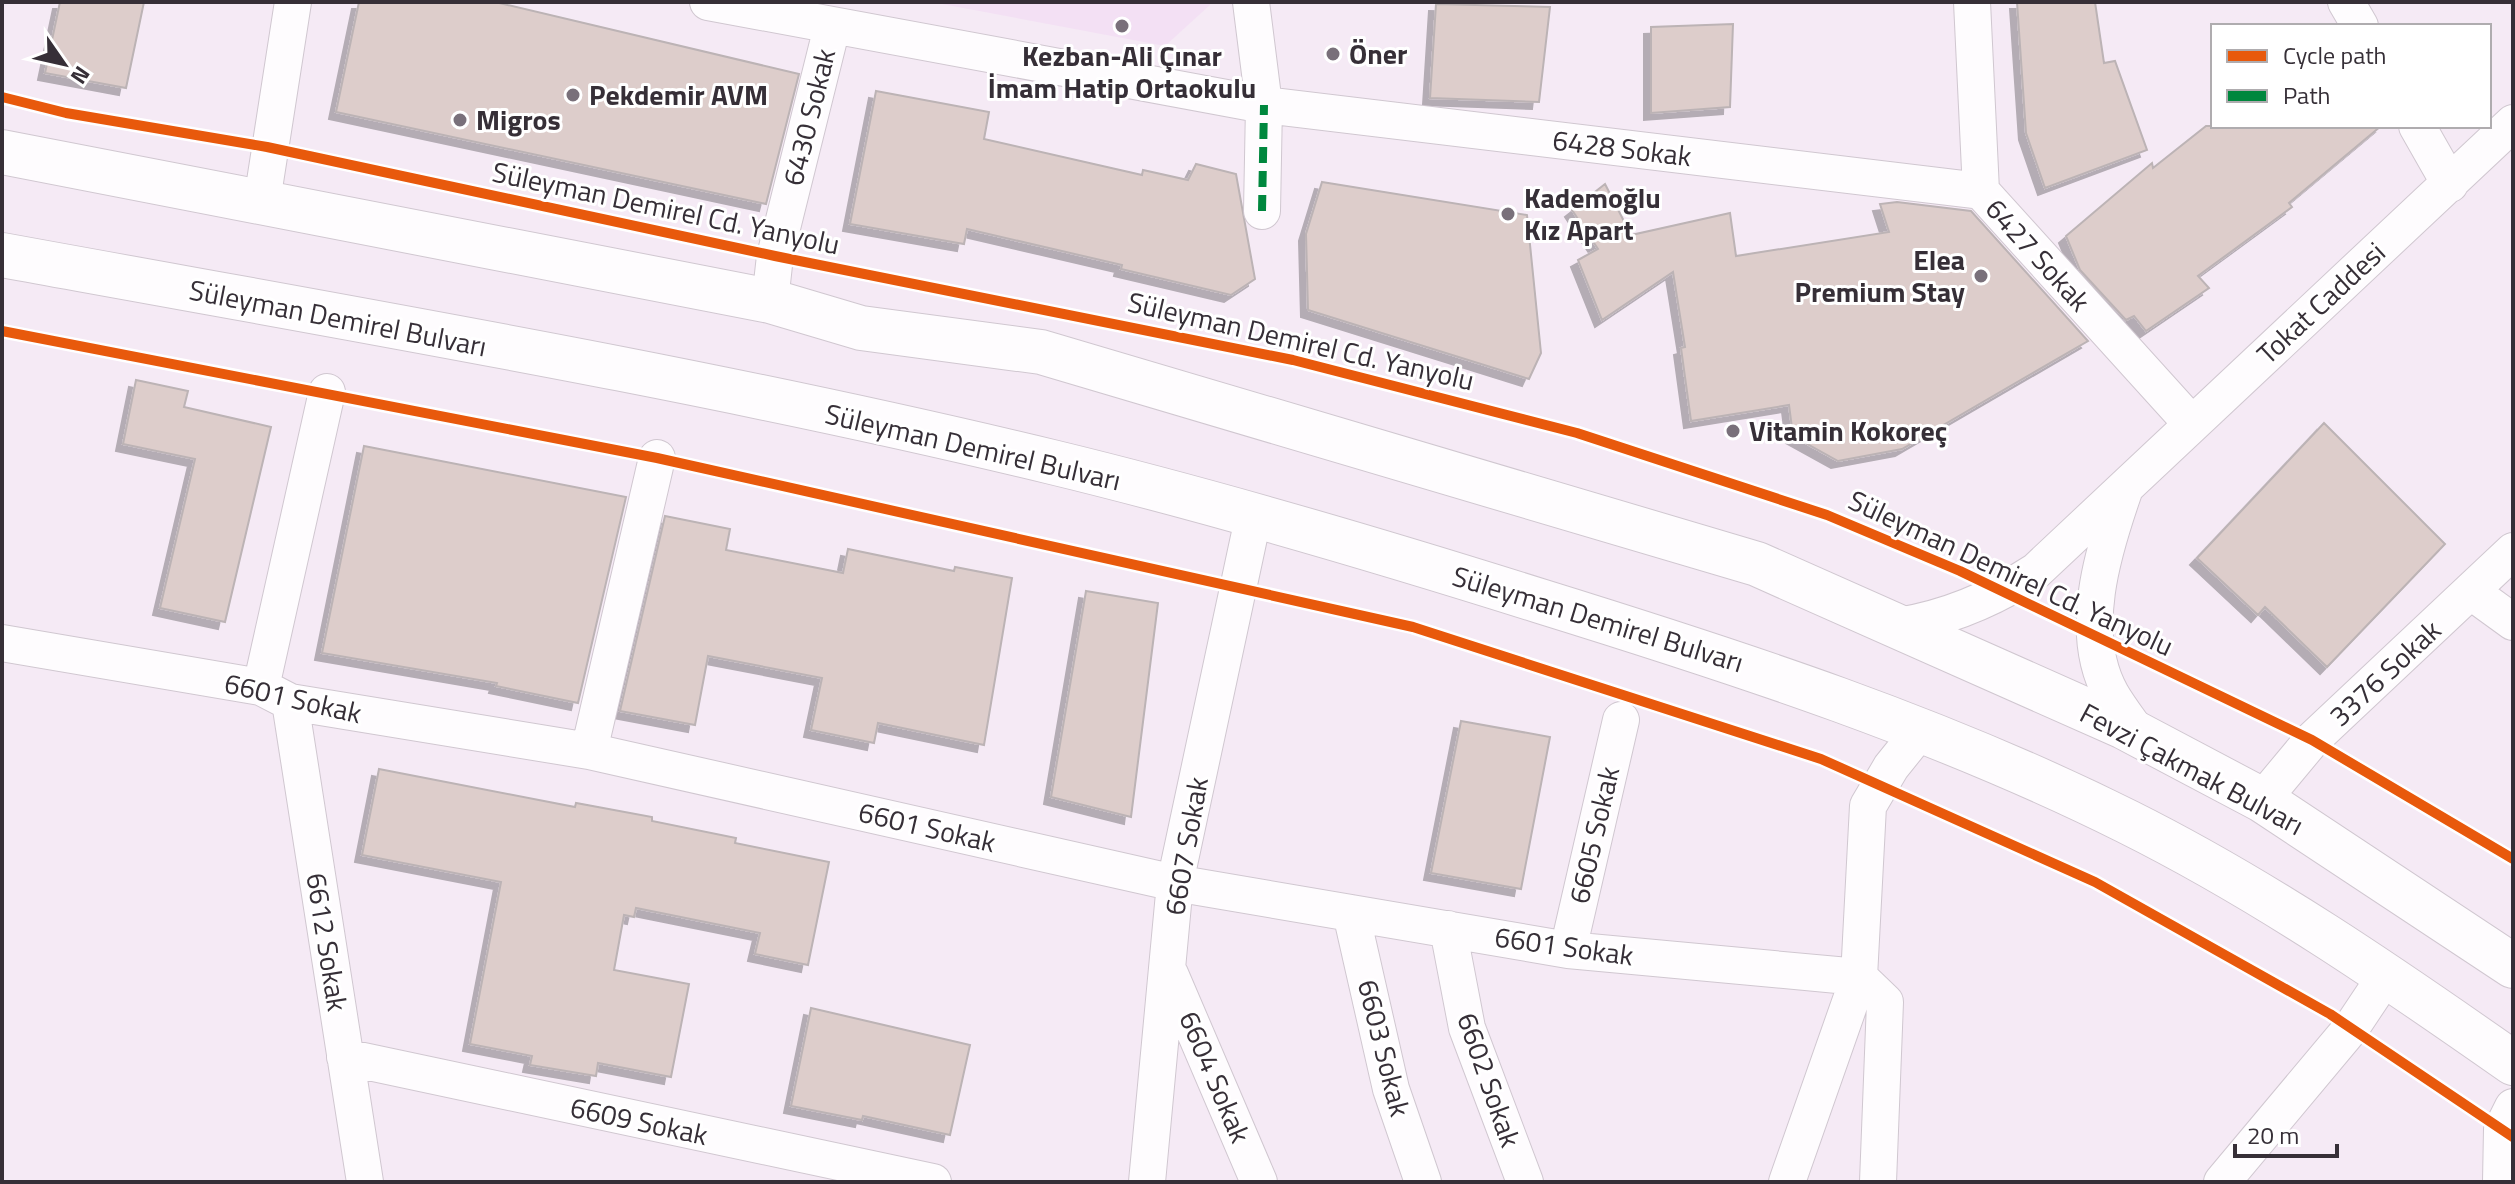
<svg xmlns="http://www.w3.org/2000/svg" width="2515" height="1184" font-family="'Titillium Web',sans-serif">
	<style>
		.built { fill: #f3e0f4 }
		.building { fill: #ddcdcb; stroke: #bcb3b5; stroke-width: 2; filter: url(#shadow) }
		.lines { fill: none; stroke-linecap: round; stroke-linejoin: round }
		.minor-casing { stroke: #d0c7d0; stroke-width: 38 }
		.major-casing { stroke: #d0c7d0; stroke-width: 46 }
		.minor { stroke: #fefcfe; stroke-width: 36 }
		.major { stroke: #fefcfe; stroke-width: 44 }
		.quiet { stroke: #00873e; stroke-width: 8; stroke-dasharray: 16 8; stroke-linecap: butt }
		.cycleway-casing { stroke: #fff; stroke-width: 15 }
		.cycleway { stroke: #e8590c; stroke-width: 10 }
		.poi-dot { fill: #79707a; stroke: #fff; stroke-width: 3 }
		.labels { text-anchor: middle; stroke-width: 6; stroke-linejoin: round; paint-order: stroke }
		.poi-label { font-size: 28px; font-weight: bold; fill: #362f37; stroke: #fff; text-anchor: start }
		.street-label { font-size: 28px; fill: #362f37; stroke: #fff }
	</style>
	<defs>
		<filter id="shadow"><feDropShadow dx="-7" dy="7" stdDeviation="0" flood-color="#0004"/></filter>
	</defs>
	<rect width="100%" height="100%" fill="#f5eaf5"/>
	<path class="built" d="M931,2H1210V5L1165,46Z"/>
	<path class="building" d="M60,2H144L126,88L45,73Z
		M359,2H495L799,74L766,204L336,112Z
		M2017,2H2095L2104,63L2115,61L2147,150L2045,188L2026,133Z
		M1436,4L1550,7L1539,102L1430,98Z
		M1733,24L1730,107L1651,113V27Z
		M876,91L989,112L984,139L1142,175L1143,170L1188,180L1196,164L1236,174L1255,279L1231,295L1121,269L1122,265L967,229L964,244L850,224Z
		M2206,126H2381L2289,203L2292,207L2198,276L2209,288L2146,331L2134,316L2126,320L2080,270L2066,236L2152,163L2153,168Z
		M1322,182L1527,215L1541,353L1529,379L1308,310L1306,234Z
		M1605,184L1631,235L1730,213L1736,256L1889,232L1880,204L1897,202L1971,211L2088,341L1902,449L1838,461L1793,436L1789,405L1691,421L1681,348L1685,347L1673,272L1602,320L1578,260L1598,249L1572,210Z
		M136,380L188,391L184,407L271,427L225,622L160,608L195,459L123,444Z
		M2324,423L2445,544L2327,667L2265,607L2258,615L2197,558Z
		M364,446L626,497L578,703L496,686L497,683L322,653Z
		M665,516L730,529L726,550L843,573L848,549L954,571L955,567L1012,578L984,745L878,723L874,743L811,730L822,678L708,656L695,725L620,711Z
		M1086,591L1158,603L1131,817L1051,797Z
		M1461,721L1550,737L1521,889L1431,873Z
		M379,769L575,807L576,803L652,817V821L736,838L735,843L829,862L808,965L755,954L760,933L636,908L634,917L624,915L614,970L689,984L671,1077L598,1063L596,1076L530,1065L532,1056L470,1044L501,882L362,855Z
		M811,1008L970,1045L950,1135L863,1116L862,1120L791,1106Z"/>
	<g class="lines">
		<defs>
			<path id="minor" d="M708,2L1264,105L1981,191
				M1251,2L1264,105L1262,211
				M1972,2L1981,191L2191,423
				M2346,2L2360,26
				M2417,126L2450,184
				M262,201L293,2
				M770,301L775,256L832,27
				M2124,491C2103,551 2077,633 2111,694C2119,708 2130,722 2139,735
				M2473,593L2513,622
				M1898,626C1948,618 1993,599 2036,571L2513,123
				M2,643L261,687L290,702L589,751L1175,883L1568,950L1859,977L1885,1002L1878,1182
				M261,687L327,392
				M290,702L365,1182
				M589,751L657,458
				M2262,800L2312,740L2513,551
				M1351,913L1391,1089L1423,1182
				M1448,929L1467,1028L1525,1182
				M1568,950L1621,720
				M1170,974L1259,1182
				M345,1057L933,1182
				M1147,1182L1175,883L1254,514
				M1787,1182L1859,977L1868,806L1891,767L1920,731
				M2222,1182L2351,1028L2387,974
				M2501,1182L2502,1129L2513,1107"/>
			<path id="major" d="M2,152L770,301L861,328L1041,352L1757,564L2124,727L2262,800L2513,966
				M2,255C352,319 705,378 1052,462C1217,502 1378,550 1540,601C1740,663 1940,728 2128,822C2264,890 2389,976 2513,1063"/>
		</defs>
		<use href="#minor" class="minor-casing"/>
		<use href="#major" class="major-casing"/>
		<use href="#minor" class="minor"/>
		<use href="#major" class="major"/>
		<path class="quiet" d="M1262,211L1264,105"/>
		<defs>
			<path id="cycleway" d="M2,97L66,113L267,147L775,256L1293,360L1577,433L1827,515L1960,571L2312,740L2513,859
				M2,331L657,458L1413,627L1821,759L2095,882L2330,1014L2513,1137"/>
		</defs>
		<use href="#cycleway" class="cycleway-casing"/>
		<use href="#cycleway" class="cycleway"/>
	</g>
	<g class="poi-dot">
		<circle cx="1122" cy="26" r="8"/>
		<circle cx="1333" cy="54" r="8"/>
		<circle cx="573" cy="95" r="8"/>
		<circle cx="460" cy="120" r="8"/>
		<circle cx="1508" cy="214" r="8"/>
		<circle cx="1981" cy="276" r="8"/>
		<circle cx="1733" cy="431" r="8"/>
	</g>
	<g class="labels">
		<g class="poi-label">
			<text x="1349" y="64">Öner</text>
			<text x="1122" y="66" text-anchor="middle">Kezban-Ali Çınar<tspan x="1122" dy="32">İmam Hatip Ortaokulu</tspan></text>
			<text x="589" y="105">Pekdemir AVM</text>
			<text x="476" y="130">Migros</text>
			<text x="1524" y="208">Kademoğlu<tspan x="1524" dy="32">Kız Apart</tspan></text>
			<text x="1965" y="270" text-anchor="end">Elea<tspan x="1965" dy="32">Premium Stay</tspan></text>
			<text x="1749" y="441">Vitamin Kokoreç</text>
		</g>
		<g class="street-label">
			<text transform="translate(809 117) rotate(-76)" y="10">6430 Sokak</text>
			<text transform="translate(1622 148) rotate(7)" y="10">6428 Sokak</text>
			<text transform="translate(666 208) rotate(12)" y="10">Süleyman Demirel Cd. Yanyolu</text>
			<text transform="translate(2038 255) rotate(48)" y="10">6427 Sokak</text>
			<text transform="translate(2321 303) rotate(-43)" y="10">Tokat Caddesi</text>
			<text transform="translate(338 318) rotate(11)" y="10">Süleyman Demirel Bulvarı</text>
			<text transform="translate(1301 341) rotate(13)" y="10">Süleyman Demirel Cd. Yanyolu</text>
			<text transform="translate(973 447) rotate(13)" y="10">Süleyman Demirel Bulvarı</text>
			<text transform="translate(2011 573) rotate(25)" y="10">Süleyman Demirel Cd. Yanyolu</text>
			<text transform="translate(1598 619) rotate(17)" y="10">Süleyman Demirel Bulvarı</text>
			<text transform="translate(2385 673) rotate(-43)" y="10">3376 Sokak</text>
			<text transform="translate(293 698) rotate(13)" y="10">6601 Sokak</text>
			<text transform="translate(2192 769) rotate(28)" y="10">Fevzi Çakmak Bulvarı</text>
			<text transform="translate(927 827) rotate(13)" y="10">6601 Sokak</text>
			<text transform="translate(1594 835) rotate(-77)" y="10">6605 Sokak</text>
			<text transform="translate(1186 846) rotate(-80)" y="10">6607 Sokak</text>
			<text transform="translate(327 942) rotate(81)" y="10">6612 Sokak</text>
			<text transform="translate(1564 946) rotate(8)" y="10">6601 Sokak</text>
			<text transform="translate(1384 1048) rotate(76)" y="10">6603 Sokak</text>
			<text transform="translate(1215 1077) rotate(67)" y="10">6604 Sokak</text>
			<text transform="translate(1489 1080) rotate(71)" y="10">6602 Sokak</text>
			<text transform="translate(639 1121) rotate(12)" y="10">6609 Sokak</text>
		</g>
	</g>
	<rect width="2515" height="1184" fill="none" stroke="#362f37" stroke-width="8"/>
	<rect x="2211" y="24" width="280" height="104" fill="#ffffff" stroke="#afacaf" stroke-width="2"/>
	<rect x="2227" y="50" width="40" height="12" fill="#e8590c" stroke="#afacaf" stroke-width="2"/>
	<text x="2283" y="64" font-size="24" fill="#362f37">Cycle path</text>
	<rect x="2227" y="90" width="40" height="12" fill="#00873e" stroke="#afacaf" stroke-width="2"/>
	<text x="2283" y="104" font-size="24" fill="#362f37">Path</text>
	<g transform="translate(64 64) rotate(124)" stroke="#ffffff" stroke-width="6" paint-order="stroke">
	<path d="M0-6L14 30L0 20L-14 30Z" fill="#362f37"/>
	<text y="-12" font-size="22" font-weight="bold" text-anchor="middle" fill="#362f37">N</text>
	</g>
	<path d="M2235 1144v12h102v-12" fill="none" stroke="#362f37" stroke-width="4"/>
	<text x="2247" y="1144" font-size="24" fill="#362f37" stroke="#ffffff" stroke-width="6" paint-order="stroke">20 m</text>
</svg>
